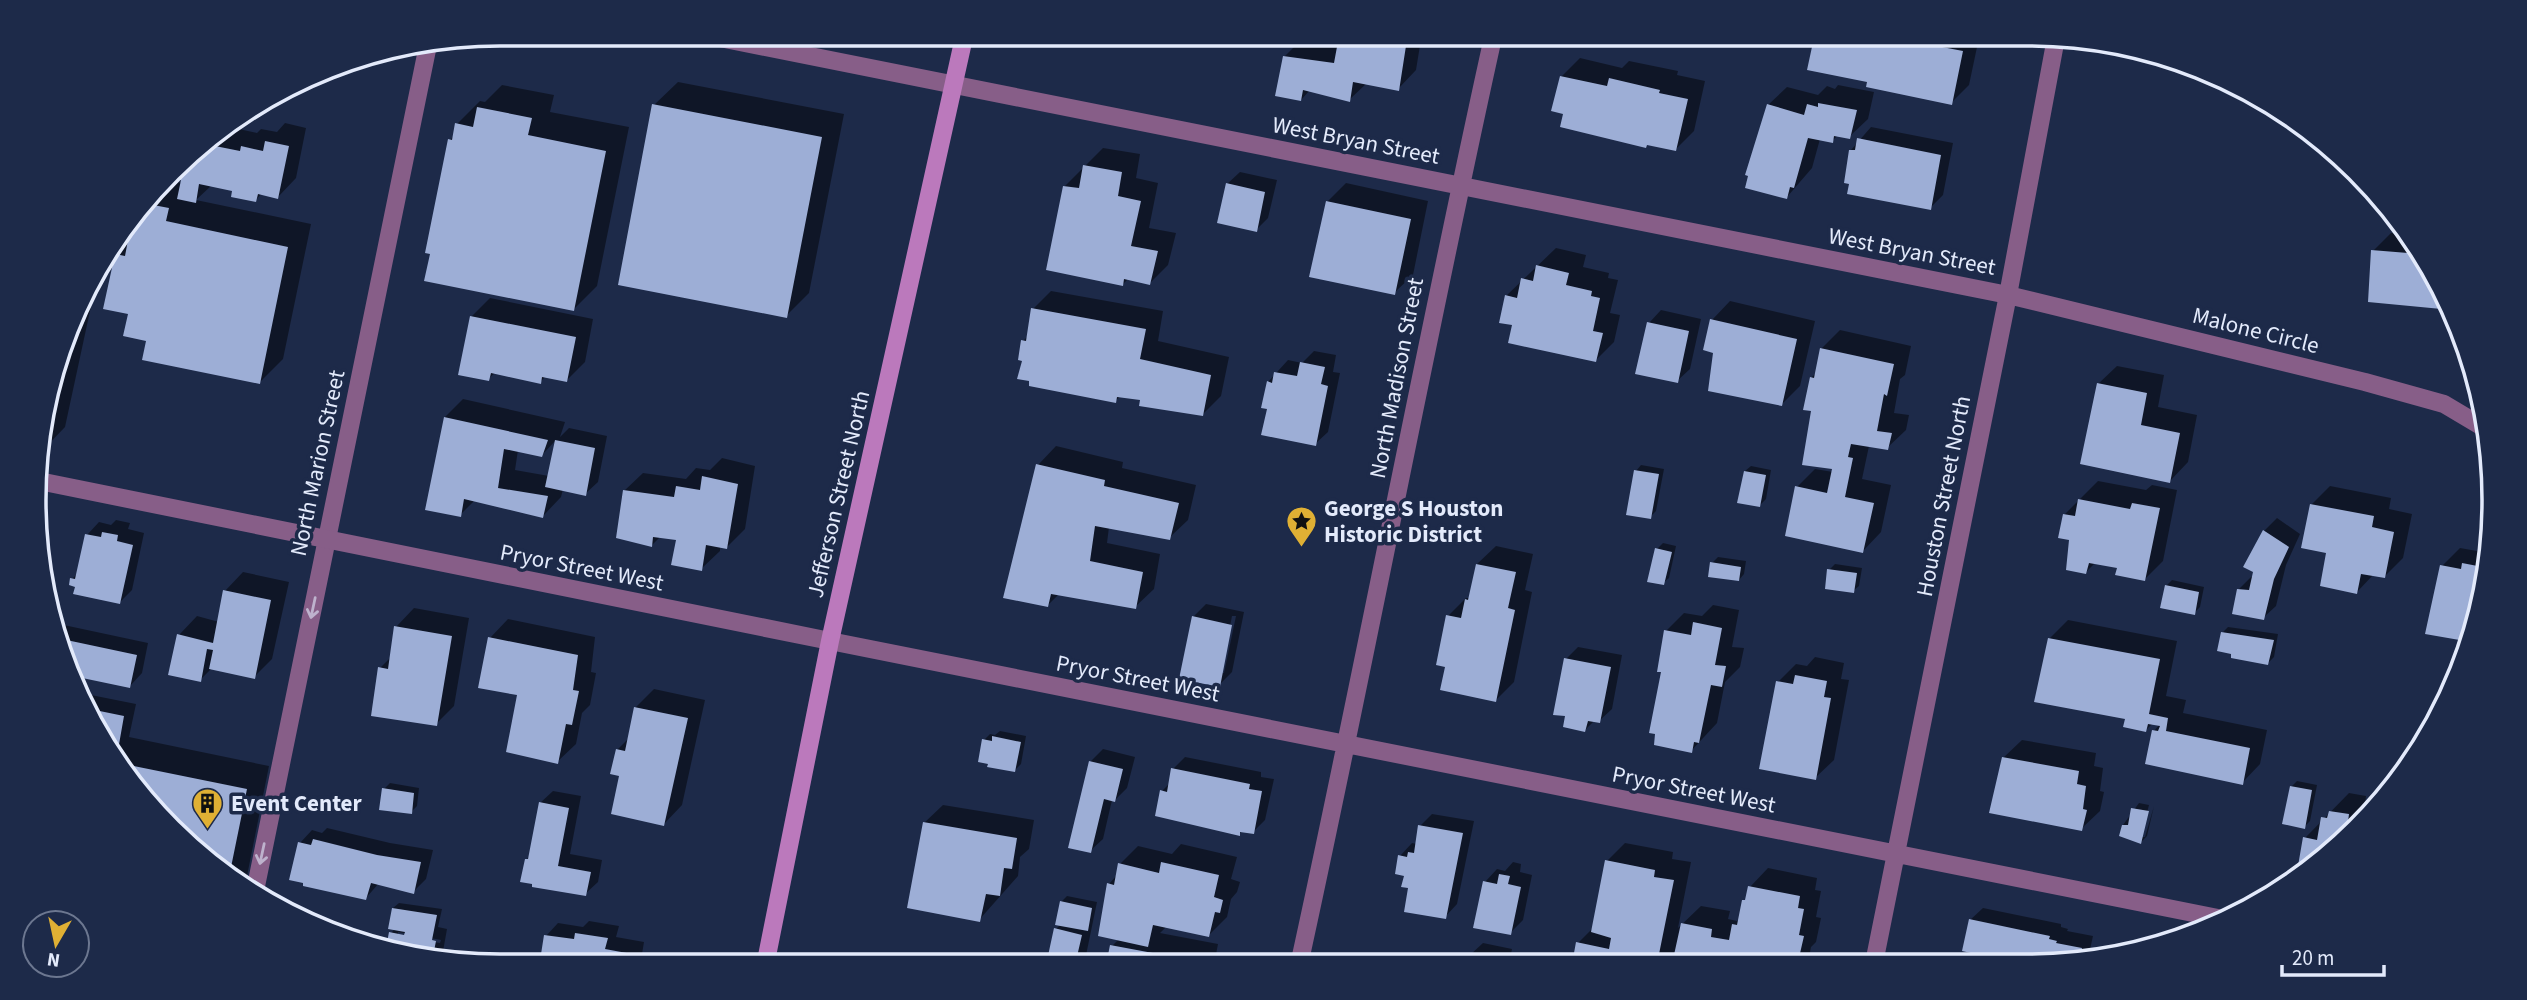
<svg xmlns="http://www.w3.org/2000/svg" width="2527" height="1000" font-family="'Source Sans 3',sans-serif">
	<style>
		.shadow { fill: #0007; fill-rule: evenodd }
		.building { fill: #9daed6 }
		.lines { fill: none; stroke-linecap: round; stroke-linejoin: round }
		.minor { stroke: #875e88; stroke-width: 18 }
		.tertiary { stroke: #875e88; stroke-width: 18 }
		.secondary { stroke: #bb79bc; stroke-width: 18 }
		.oneway { stroke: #beb2cd }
		.labels { text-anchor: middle; stroke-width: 7; stroke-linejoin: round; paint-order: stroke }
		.street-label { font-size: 23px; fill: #e3eafb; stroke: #1d2a49 }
		.poi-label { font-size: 23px; font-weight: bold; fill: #e3eafb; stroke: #1d2a49; text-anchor: start }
		.rim { fill: none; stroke: #e3eafb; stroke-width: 3.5 }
	</style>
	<rect width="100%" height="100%" fill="#1d2a49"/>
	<path class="shadow" d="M1344,33H1422L1416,70L1398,89L1367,83L1349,100L1310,90L1301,100L1284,57L1303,38L1339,43Z
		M1817,33H1980L1969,85L1951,103L1869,80Z
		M1580,58L1622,68L1629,61L1678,71L1677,75L1705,81L1694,131L1676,149L1565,113L1561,77Z
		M678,82L844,114L809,293L786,316L654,105Z
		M502,85L554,95L550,112L629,127L597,286L573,310L450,140L455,135L457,124L480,101L485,102Z
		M1838,85L1874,92L1868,119L1849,137L1838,135L1832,141L1820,139L1812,168L1787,197L1768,105L1787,87L1818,95L1827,86L1835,89Z
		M285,123L306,128L296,178L278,197L262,193L256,200L234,189L212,185L196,200L311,224L283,359L260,382L148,340L130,312L116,254L129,241L134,221L167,180L182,183L183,179L170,176L193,149L225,126L257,133L261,129L277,132Z
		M1871,127L1953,143L1943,195L1930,208L1851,150Z
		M1103,148L1140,154L1136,178L1158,183L1149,228L1176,233L1168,265L1150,283L1129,278L1123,284L1064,187Z
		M1240,172L1277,180L1268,218L1256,230L1227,184Z
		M1346,183L1428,201L1413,275L1394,293L1327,202Z
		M2391,233L2409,234L2445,293L2451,308L2373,251Z
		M1556,248L1586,255L1583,267L1609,273L1608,278L1618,280L1610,313L1620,315L1614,342L1596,360L1514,324L1506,296Z
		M101,260L65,427L42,451L38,450L37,439L58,350L96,267Z
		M1051,291L1163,311L1158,341L1229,357L1221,396L1203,414L1142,399L1121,396L1115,401L1024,359L1023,341L1029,335L1033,309Z
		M490,298L593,319L585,362L567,380L546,376L540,382L495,373L488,379L472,316Z
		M1730,301L1815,321L1800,386L1782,404L1712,320Z
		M1661,310L1701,319L1690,369L1677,381L1649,323Z
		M1840,330L1911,346L1905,375L1900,379L1894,413L1909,415L1906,430L1887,448L1869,446L1862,479L1891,485L1881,532L1863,551L1797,487L1815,469L1833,472L1834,468L1813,410L1811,378L1817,372L1821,349Z
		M1314,351L1336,355L1333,372L1340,373L1328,432L1315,444L1268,382L1288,360L1302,363Z
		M2117,366L2164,375L2158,407L2197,415L2188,462L2170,481L2098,384Z
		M463,399L565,422L560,437L569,428L607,436L598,482L585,494L563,489L561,497L543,516L475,500L460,515L445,417ZM556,440L549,476L515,470L518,450L542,455Z
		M1056,446L1123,462L1122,468L1196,485L1188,520L1169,538L1109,527L1107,543L1160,554L1154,589L1135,607L1059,594L1048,605L1038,465Z
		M722,458L755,466L745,529L727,547L720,546V551L701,569L678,538L661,536L652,545L624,491L643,473L686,479L696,468L710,470Z
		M1641,465L1664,469L1656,511L1650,517L1636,471Z
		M1751,466L1771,470L1766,499L1760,505L1745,471Z
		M2098,481L2146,490L2152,485L2177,490L2163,561L2145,579L2119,567L2096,562L2086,572L2071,539L2064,515Z
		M2330,486L2391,498L2389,509L2412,514L2403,558L2384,577L2374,574L2357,592L2311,505Z
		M2277,518L2300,534L2286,565L2276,606L2263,618L2239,589L2251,577H2254L2255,571L2245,566L2264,531Z
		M116,520L130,523L128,529L144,533L132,590L120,602L72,579L79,572L87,535L99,522L111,525Z
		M1663,543L1676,546L1669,578L1663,583L1657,549Z
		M2482,545L2490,547V561L2471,640L2442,566L2460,548L2477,551Z
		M1496,546L1533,554L1525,590L1532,592L1514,682L1496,700L1447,666L1448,616L1466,598H1469L1477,564Z
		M1718,557L1746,561L1744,574L1739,580L1712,563Z
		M1835,564L1862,568L1859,586L1853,591L1829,570Z
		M243,572L289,582L272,659L254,677L212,668L200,680L179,635L197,616L219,622L225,591Z
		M2172,580L2204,587L2200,607L2194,613L2166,586Z
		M1206,604L1244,612L1232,672L1219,685L1193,617ZM1232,616H1236L1224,673H1221Z
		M1713,605L1739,610L1732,647L1744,648L1740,667L1725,682L1717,723L1691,751L1663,671L1666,631L1684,613L1702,616Z
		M414,608L469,618L454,706L436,724L380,668L391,657L396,627Z
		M508,619L595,637L591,672L596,673L590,705L582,713L576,744L557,762L490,638Z
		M2068,620L2177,641L2166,696L2186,700L2183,713L2267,730L2260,764L2242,783L2154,731L2160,724L2153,723L2146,730L2127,717L2049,639Z
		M59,624L148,643L142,673L130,686L67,674L54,629Z
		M2228,627L2278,634L2274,657L2268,663L2223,632Z
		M1578,647L1622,655L1612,709L1599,721L1595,720L1585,730L1567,715L1566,659Z
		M1815,657L1844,663L1841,679L1849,680L1834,760L1815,778L1778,682L1796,664L1807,666Z
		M654,689L705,700L682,805L664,824L621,775L617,750L629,738L636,707Z
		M76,692L136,704L129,737L269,766L245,886L216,871L112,759Z
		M1000,731L1026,736L1021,764L1015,770L984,740L990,734L995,735Z
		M2022,740L2096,753L2094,766L2103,768L2100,791L2104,792L2100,811L2081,829L2003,758Z
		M1103,749L1135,757L1127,788L1115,800H1112L1103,839L1090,851L1071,846L1091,761Z
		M1185,757L1261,772V777L1274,779L1265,820L1253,832L1243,830L1239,834L1162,791L1170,783L1173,769Z
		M2297,781L2317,785L2310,821L2304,827L2291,787Z
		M390,783L419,788L417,806L411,812L384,789Z
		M553,791L581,796L570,854L602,860L598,882L585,894L526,860L531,855L540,803Z
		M2349,793L2366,796L2365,804L2374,806L2334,851L2311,867L2300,865L2305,838Z
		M2139,803L2149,805L2141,837H2145L2154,806L2147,836L2141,842L2123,825Z
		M943,805L1034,820L1029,849L1020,857L1018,876L979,920L924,823Z
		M1432,814L1474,821L1457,904L1445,917L1410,887L1400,856L1412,843L1417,844L1420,826Z
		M327,828L390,843L433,850L426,879L413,892L379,883L366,898L300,843L312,830L322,833Z
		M1625,843L1673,852L1672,859L1691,862L1678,928L1701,906L1730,911L1728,919L1737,921L1741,918L1750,887L1768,868L1817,878L1815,890L1821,891L1816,917L1821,918L1816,942L1811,947L1808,963L1573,964L1578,943L1594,927L1607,861Z
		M1181,844L1237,857L1231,879L1240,882L1237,892L1231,899L1227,917L1209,935L1167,926L1160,933L1218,944L1214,965H1108L1112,946L1119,939L1109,884L1117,875L1120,864L1138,846L1172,854Z
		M1513,862L1521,864L1520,872L1532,875L1523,920L1510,933L1485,882L1497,869L1505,871Z
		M1067,896L1097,902L1084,965H1048L1056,929L1061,924V902Z
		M399,903L442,909L438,927L447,929L442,957L388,948L391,933L395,929L393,908ZM398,932L441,940L440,943L398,936Z
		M1983,908L2061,924V927L2068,929L2067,931L2093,936L2087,963H1975L1977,952L1970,920Z
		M589,921L619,926L616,937L644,942L640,966L541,967L546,936L558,923L583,927Z
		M1483,943L1512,949L1509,964H1468L1470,955Z
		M977,956L1020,965L968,966Z"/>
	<path class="building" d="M1356,33H1408L1399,91L1353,82L1350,102L1303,90L1301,101L1275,96L1283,56L1334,63L1339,36L1355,39Z
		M1815,33H1869L1963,51L1952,105L1866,87L1867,82L1807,70Z
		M1560,76L1607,86L1609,78L1660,90L1659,93L1688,99L1676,151L1647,145L1646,148L1560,127L1563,114L1551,111Z
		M1818,103L1857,110L1850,139L1834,136L1833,143L1808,138L1794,188L1790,187L1787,199L1745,188L1748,176L1745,175L1767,104L1804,115L1807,104L1818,107Z
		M652,104L822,137L787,318L618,285Z
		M477,107L532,118L528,135L606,151L574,311L424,281L430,254L425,253L448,139L452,140L455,123L473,127Z
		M1857,138L1941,155L1931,210L1847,194L1849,184L1844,183L1849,150H1855Z
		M265,141L289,146L278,199L258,194L256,202L231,197L232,191L199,184L196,203L177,199L181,180L169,178L193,149L203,151L205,144L240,151L241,146L263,151Z
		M1083,165L1122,172L1118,196L1141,201L1131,246L1158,251L1150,285L1124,279L1123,286L1046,270L1063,186L1079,188Z
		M1226,183L1265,192L1257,232L1217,223Z
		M1326,201L1411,219L1395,295L1309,277Z
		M148,204L169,208L166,221L288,247L260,384L142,360L146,341L123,336L128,314L103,309L115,254L125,256L131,224Z
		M2409,235L2445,293L2452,310L2368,302L2371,250L2408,253Z
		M1536,265L1569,273L1566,285L1592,291L1591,296L1600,298L1593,331L1603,333L1596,362L1508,343L1512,325L1499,323L1505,295L1517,298L1521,278L1533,281Z
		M1031,308L1146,329L1140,359L1211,375L1203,416L1139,406L1140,400L1117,397L1116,403L1029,386V381L1017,379L1022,361L1018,360L1021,340L1026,341Z
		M470,316L576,337L567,382L542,377L541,384L491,373L489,381L458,375Z
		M1710,319L1797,339L1782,406L1708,391L1713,353L1703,350Z
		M1647,322L1689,331L1678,383L1635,374Z
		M68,328L42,453L38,452L37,439L58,350Z
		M1820,348L1894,364L1887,396L1884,394L1877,431L1892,433L1888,450L1851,444L1848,457L1853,458L1845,497L1874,503L1863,553L1785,536L1795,486L1827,493L1832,469L1802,465L1811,411L1803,410L1810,377L1814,378Z
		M1300,362L1325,367L1321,384L1328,386L1316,446L1261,435L1267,409L1261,408L1267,381L1272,383L1274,372L1297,376Z
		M2097,383L2147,393L2141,425L2180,433L2170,483L2080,464Z
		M444,417L548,440L542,457L504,449L498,488L548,496L543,518L464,499L461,517L425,510Z
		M555,440L595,448L586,496L545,487Z
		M1036,464L1105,480L1104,486L1179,503L1170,540L1095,526L1090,561L1143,572L1136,609L1051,594L1048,607L1003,598Z
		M1634,470L1659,474L1651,519L1626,515Z
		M1744,471L1766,475L1760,507L1737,503Z
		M702,476L738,484L727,549L706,545L702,571L671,565L676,540L653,537L652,547L616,538L623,490L674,497L676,486L700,490Z
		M2078,499L2130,509L2132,503L2160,508L2145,581L2115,575L2117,568L2089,563L2086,574L2066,570L2069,540L2058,538L2063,514L2075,516Z
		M2310,504L2374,516L2372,527L2394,532L2385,578L2361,574L2357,594L2320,586L2326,553L2301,548Z
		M2263,530L2289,547L2274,579L2264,620L2232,614L2237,589L2249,590L2253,572L2243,567Z
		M102,532L118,535L117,541L133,545L120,604L73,594L75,587L69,585L70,578L75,579L85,534L101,537Z
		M1655,548L1672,552L1664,585L1647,582Z
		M1710,562L1741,567L1739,581L1708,577Z
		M2462,563L2488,568L2471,642L2425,634L2440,565L2461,569Z
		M1476,564L1516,572L1508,608L1515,610L1496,702L1440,690L1445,667L1436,665L1446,615L1461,618L1465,599L1468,600Z
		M1827,569L1857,573L1854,593L1825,589Z
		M2165,585L2199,592L2195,615L2160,608Z
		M223,590L271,600L255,679L209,669L213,650L207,649L201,682L168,675L177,634L213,643Z
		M1192,616L1232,625L1220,687L1179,679Z
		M1693,622L1722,628L1715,665L1726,666L1722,687L1711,685L1699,743L1694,742L1692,753L1654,745L1655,734L1649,733L1661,672H1657L1664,630L1691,635Z
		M394,626L452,636L437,726L371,716L378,667L388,669Z
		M2221,632L2274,640L2268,665L2231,658V654L2217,651Z
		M488,637L578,655L573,690L579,691L572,725L566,724L558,764L506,752L517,695L478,688Z
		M57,638L137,655L130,688L68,675Z
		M2048,638L2160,659L2149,714L2168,718L2166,731L2250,748L2243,785L2145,764L2152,730L2158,731L2160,726L2148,724L2146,732L2123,727L2125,719L2034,702Z
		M1564,658L1611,667L1600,723L1588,721L1585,732L1563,727L1565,716L1553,715Z
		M1795,675L1827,681L1824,697L1831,698L1816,780L1759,769L1776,681L1793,684Z
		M634,707L688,718L664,826L611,814L619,776L610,774L616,749L625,751Z
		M85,708L124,716L118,750L106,747Z
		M992,736L1021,742L1015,772L987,767L988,764L978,762L982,739L992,741Z
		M2002,757L2079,771L2077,784L2086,786L2083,809L2087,810L2082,831L1989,813Z
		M1089,761L1123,769L1115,802L1104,799L1091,853L1068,848Z
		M114,762L247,789L229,877L216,871Z
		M1171,768L1250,784L1249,789L1262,791L1254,834L1240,832V836L1155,816L1160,790L1167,792Z
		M2290,786L2312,790L2305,829L2282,824Z
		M382,788L414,793L412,814L379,810Z
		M539,802L569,808L558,866L591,872L586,896L532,887V884L520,882L525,859H528Z
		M2131,808L2149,811L2141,844L2119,836L2122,825H2128Z
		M2329,811L2349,814L2348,822L2358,824L2334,851L2309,868L2298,866L2303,837L2317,840L2321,817L2327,818Z
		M923,822L1017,838L1012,869L1004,868L1000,896L986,894L980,922L907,908Z
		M1418,825L1463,833L1446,919L1404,912L1408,888L1401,887L1404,876L1395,874L1398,855L1407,857L1408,852L1414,853Z
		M313,839L377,855L421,862L414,894L371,883L366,900L303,886V883L289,880L298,842L311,845Z
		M1605,860L1655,870L1654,877L1674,880L1657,964H1572L1576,942L1609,949L1611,938L1591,932Z
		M1161,862L1219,875L1214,897L1223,900L1220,913L1215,912L1209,937L1153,925L1148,947L1098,936L1107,883L1114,885L1118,863L1159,873Z
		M1499,874L1510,876L1508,884L1521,887L1511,935L1473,928L1483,881L1497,884Z
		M1748,886L1800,896L1798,908L1804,909L1799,935L1804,936L1798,962L1672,964L1681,923L1712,929L1711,937L1729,940L1732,924L1737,925L1742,900H1745Z
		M1060,901L1092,908L1088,931L1055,925Z
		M392,908L437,915L432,940L436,941L433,956L386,948L389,932L404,935L405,932L388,929Z
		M1969,919L2050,936L2049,939L2057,941L2056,943L2082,948L2079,963H1973L1975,954L1962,951Z
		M1054,928L1082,935L1075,965H1046Z
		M575,933L608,938L605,949L632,954L630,966L539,967L544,935L574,939Z
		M1110,945L1201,962L1200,965H1106Z
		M1469,954L1501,962L1500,964H1466Z"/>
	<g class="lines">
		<path class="minor" d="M695,33L2008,295L2365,382L2444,404L2486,429
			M830,641L2228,920
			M255,891L428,45
			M1874,963L2008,295L2056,38
			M1299,965C1367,655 1425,343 1494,33"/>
		<path class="tertiary" d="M39,481L830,641"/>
		<path class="secondary" d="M765,966L830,641L965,33"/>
	</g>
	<defs><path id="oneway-shaft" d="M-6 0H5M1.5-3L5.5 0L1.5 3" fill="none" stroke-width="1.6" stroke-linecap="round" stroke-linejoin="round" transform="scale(1.75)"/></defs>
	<g class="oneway">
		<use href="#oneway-shaft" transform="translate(313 608) rotate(102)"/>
		<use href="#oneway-shaft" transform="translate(262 854) rotate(102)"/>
	</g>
	<defs>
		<symbol id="sight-pin" viewBox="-11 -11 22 30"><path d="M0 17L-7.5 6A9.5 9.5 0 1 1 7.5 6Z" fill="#e0b034" stroke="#1d2a49"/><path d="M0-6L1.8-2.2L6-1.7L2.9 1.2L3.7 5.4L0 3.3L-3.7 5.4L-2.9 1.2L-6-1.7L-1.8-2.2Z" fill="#111"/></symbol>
		<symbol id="building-pin" viewBox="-11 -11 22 30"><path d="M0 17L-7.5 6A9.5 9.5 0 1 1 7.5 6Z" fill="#e0b034" stroke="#1d2a49"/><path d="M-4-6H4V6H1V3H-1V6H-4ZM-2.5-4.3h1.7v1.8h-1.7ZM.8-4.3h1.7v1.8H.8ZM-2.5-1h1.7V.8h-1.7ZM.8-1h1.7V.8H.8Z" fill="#111"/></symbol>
	</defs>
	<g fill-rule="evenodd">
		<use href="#sight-pin" x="1284" y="504" width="35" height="47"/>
		<use href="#building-pin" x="190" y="786" width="35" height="47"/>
	</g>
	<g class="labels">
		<g class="street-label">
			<text transform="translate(1356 140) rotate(11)" y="8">West Bryan Street</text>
			<text transform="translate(1912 251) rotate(11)" y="8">West Bryan Street</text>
			<text transform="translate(2256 330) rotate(14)" y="8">Malone Circle</text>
			<text transform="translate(1396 378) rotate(-79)" y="8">North Madison Street</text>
			<text transform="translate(317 463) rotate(-78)" y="8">North Marion Street</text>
			<text transform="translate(838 494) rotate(-77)" y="8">Jefferson Street North</text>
			<text transform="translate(1943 496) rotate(-79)" y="8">Houston Street North</text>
			<text transform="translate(582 567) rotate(11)" y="8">Pryor Street West</text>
			<text transform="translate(1138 678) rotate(11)" y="8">Pryor Street West</text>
			<text transform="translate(1694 789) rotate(11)" y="8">Pryor Street West</text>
		</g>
		<g class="poi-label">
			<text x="1324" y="516">George S Houston<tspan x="1324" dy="26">Historic District</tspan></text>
			<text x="231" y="811">Event Center</text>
		</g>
	</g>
	<path d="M0 0H2527V1000H0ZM500 46H2028A454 454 0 0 1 2482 500V500A454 454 0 0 1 2028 954H500A454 454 0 0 1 46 500V500A454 454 0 0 1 500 46Z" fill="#1d2a49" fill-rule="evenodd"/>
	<path class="rim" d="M500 46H2028A454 454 0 0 1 2482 500V500A454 454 0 0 1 2028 954H500A454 454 0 0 1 46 500V500A454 454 0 0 1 500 46Z"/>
	<g transform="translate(56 944) rotate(189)"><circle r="33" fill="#1d2a49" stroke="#6c7790" stroke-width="2"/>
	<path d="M0-5L12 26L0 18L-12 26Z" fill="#e0b034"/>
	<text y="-10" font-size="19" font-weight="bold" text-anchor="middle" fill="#e3eafb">N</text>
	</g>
	<path d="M2282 965v10h102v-10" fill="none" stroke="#e3eafb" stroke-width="3.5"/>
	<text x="2292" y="965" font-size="21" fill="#e3eafb" stroke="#1d2a49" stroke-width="5" paint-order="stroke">20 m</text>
</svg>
